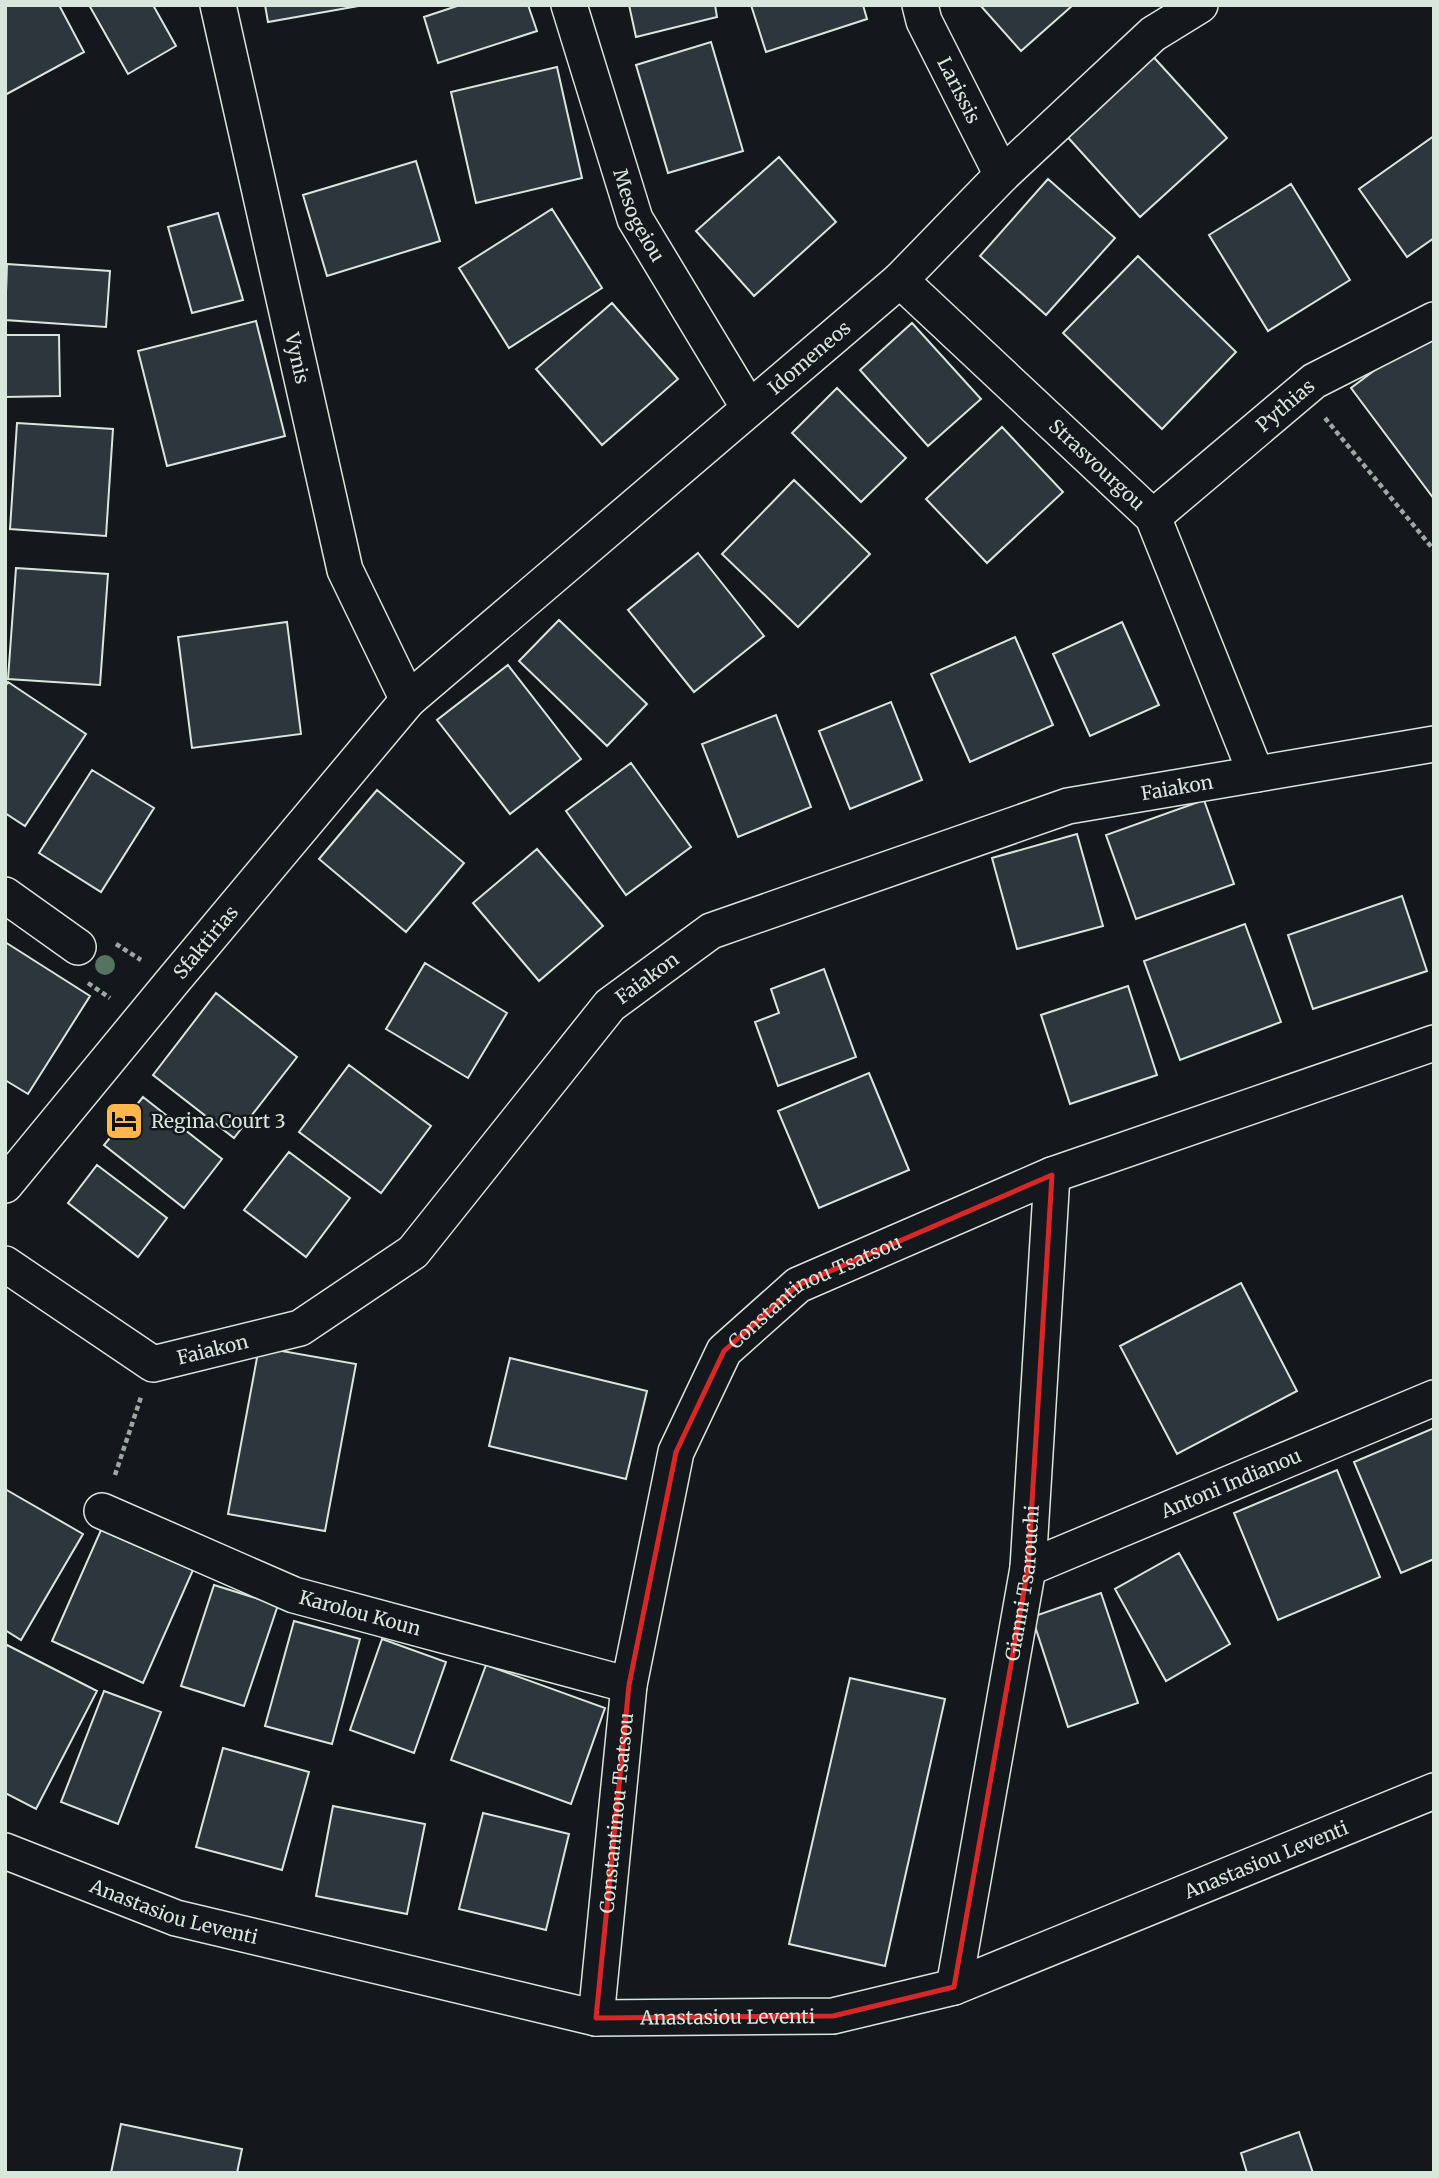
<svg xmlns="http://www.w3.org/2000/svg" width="1439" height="2178" font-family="Merriweather,serif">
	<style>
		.building { fill: #2c363c; stroke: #d8e6dc; stroke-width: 2 }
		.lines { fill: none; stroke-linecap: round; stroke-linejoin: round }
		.minor-casing { stroke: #d8e6dc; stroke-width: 38 }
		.path { stroke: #9da8a2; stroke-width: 4.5; stroke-dasharray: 5 3.5; stroke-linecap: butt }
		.minor { stroke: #14181c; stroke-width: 35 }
		.tree { fill: #55745f }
		.marked { fill: none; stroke: #d62828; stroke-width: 5; stroke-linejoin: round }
		.labels { text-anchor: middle; stroke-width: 5; stroke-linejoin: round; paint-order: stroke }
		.street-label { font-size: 19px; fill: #d8e6dc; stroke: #14181c }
		.poi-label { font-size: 19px; fill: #d8e6dc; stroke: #14181c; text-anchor: start }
	</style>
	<rect width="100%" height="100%" fill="#14181c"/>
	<path class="building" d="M5,5H59L84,52L5,95Z
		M89,5H153L176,46L128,74Z
		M265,5H364L268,22Z
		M460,5H528L537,31L438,63L424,17Z
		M629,5H715L717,17L636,37Z
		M751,5H863L867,19L766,52Z
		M980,5H1073L1021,51Z
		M711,42L743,151L668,173L636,65Z
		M1149,52L1227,138L1140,217L1063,132Z
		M557,67L582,178L476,203L451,92Z
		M1434,136V238L1407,257L1359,189Z
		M779,157L836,222L754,296L696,231Z
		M416,161L440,241L327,276L303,195Z
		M1048,179L1115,238L1046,315L980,256Z
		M1291,184L1350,280L1268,331L1209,235Z
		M552,209L602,288L509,348L459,268Z
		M218,213L243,300L192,313L168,227Z
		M1138,256L1236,352L1162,429L1063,333Z
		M7,264L110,271L106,327L5,320Z
		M612,303L678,379L602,445L536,369Z
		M256,321L285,436L167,466L138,351Z
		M912,323L981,399L928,446L860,370Z
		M1431,328L1434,332V499L1351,388Z
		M5,335H59L60,396L5,397Z
		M837,388L906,458L861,502L792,433Z
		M17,423L113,429L106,536L10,529Z
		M1002,427L1063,492L987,563L926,499Z
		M794,480L870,554L798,627L722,554Z
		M698,553L764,636L694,692L628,610Z
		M16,568L108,574L100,685L8,679Z
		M559,620L647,704L607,746L519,661Z
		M287,622L301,734L192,748L178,637Z
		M1122,622L1159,705L1090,736L1053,654Z
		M1015,637L1053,725L970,762L931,674Z
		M508,665L581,759L510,814L437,720Z
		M8,682L86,734L25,826L5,813V687Z
		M891,702L922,780L850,809L819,731Z
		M776,715L811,807L738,837L702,744Z
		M631,763L691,847L626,895L566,811Z
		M92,770L154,808L101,892L39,853Z
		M377,790L464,863L406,932L319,859Z
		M1204,800L1234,884L1136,919L1106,835Z
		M1077,834L1103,926L1017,949L992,858Z
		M537,849L603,926L539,981L473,903Z
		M1402,896L1427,971L1313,1009L1288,935Z
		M1245,924L1281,1022L1180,1060L1144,961Z
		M5,942L90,996L28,1094L5,1080Z
		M425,963L507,1013L468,1078L386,1029Z
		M824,969L856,1057L778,1086L755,1022L779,1013L771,989Z
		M1128,986L1157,1075L1070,1104L1041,1015Z
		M216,993L297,1057L234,1138L153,1075Z
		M349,1065L431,1126L381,1193L299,1132Z
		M869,1073L909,1170L819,1208L778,1111Z
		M143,1097L222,1159L184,1208L104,1145Z
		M289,1152L350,1198L306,1257L244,1210Z
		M97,1165L167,1218L138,1257L68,1203Z
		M1241,1283L1297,1391L1177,1454L1120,1346Z
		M259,1347L356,1364L325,1531L228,1514Z
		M510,1358L647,1391L626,1479L489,1446Z
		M1434,1428V1559L1401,1573L1354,1462Z
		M1337,1470L1380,1577L1278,1620L1234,1513Z
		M5,1489L83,1534L21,1640L5,1630Z
		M101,1530L193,1570L143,1683L52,1641Z
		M1179,1553L1230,1644L1166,1681L1115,1589Z
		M214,1585L278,1605L244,1706L181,1686Z
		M1101,1593L1138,1703L1068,1727L1032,1617Z
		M294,1621L360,1639L332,1744L265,1726Z
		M382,1639L446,1662L414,1753L350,1730Z
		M7,1645L97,1691L36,1809L5,1793V1650Z
		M486,1665L605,1708L571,1804L451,1760Z
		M850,1678L945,1699L885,1966L789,1944Z
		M104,1691L161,1712L118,1824L61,1802Z
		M223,1748L309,1772L282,1870L196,1847Z
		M333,1806L425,1824L407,1914L316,1896Z
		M483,1813L569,1834L546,1930L459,1909Z
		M121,2124L242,2149L237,2173H111Z
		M1299,2132L1313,2173H1247L1241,2153Z"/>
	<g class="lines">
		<defs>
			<g id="minor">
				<path id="s1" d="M218,5L345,570L408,700"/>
				<path id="s2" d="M569,5L635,219L749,408"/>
				<path id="s3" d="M920,5L924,21L1002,175"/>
				<path id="s4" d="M900,280L1153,517L1256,774"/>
				<path id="s5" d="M1153,517L1314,381L1434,320"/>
				<path d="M5,895L78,947"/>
				<path id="s6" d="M5,1185L172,982L408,700L900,280L1002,175L1153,34L1200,5"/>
				<path id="s7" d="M5,1264L153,1364L300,1328L413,1252L610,1005L711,931L1068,806L1434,744"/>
				<path id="s8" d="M102,1511L294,1595L629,1685"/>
				<path id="s9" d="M1028,1568L1434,1398"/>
				<path id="s10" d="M5,1851L176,1918L596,2018L833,2016L954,1987L1434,1791"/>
				<path id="s11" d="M954,1987L1028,1568L1052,1175"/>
				<path id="s12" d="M596,2018L629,1685L676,1452L724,1351L798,1285L1052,1175L1434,1043"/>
			</g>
		</defs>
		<use href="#minor" class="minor-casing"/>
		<path class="path" d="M1325,418L1434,550
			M116,944L141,960
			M88,983L110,998
			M115,1475L141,1397"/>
		<use href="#minor" class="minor"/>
	</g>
	<circle class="tree" cx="105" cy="965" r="10"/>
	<path class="marked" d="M1052,1175L1028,1568L954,1987L833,2016L596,2018L629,1685L676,1452L724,1351L798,1285Z"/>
	<defs>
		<symbol id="hotel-square" viewBox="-11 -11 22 22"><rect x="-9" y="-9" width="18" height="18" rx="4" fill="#ffb74d" stroke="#14181c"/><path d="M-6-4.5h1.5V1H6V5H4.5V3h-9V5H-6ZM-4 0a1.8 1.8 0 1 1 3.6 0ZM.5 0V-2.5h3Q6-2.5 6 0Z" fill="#111"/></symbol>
	</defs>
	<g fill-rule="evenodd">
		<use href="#hotel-square" x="102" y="1099" width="44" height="44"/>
	</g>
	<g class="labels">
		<g class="street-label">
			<text dy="7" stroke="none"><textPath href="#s3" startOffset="94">Larissis</textPath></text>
			<text dy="7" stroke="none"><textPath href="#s2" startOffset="222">Mesogeiou</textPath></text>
			<text dy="7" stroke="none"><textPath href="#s6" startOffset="1158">Idomeneos</textPath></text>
			<text dy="7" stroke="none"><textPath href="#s1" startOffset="362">Vynis</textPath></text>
			<text dy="7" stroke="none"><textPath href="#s5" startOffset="173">Pythias</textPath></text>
			<text dy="7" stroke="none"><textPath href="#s4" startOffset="270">Strasvourgou</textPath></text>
			<text dy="7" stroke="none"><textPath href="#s7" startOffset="1396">Faiakon</textPath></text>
			<text dy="7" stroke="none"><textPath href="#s6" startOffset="315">Sfaktirias</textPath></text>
			<text dy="7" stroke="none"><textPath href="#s7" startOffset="828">Faiakon</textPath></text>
			<text dy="7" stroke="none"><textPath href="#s12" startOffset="794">Constantinou Tsatsou</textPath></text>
			<text dy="7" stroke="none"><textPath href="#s7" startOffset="240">Faiakon</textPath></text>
			<text dy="7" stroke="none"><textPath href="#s9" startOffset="220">Antoni Indianou</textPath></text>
			<text dy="7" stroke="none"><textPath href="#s11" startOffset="410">Gianni Tsarouchi</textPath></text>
			<text dy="7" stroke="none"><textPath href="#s8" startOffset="278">Karolou Koun</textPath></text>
			<text dy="7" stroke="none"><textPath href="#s12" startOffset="206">Constantinou Tsatsou</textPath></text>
			<text dy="7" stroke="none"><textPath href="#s10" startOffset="1314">Anastasiou Leventi</textPath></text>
			<text dy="7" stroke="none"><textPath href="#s10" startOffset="180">Anastasiou Leventi</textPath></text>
			<text dy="7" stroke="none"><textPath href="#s10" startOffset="747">Anastasiou Leventi</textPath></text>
		</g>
		<g class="poi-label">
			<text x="151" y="1128">Regina Court 3</text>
		</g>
	</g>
	<rect width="1439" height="2178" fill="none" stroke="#d8e6dc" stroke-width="14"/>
</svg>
